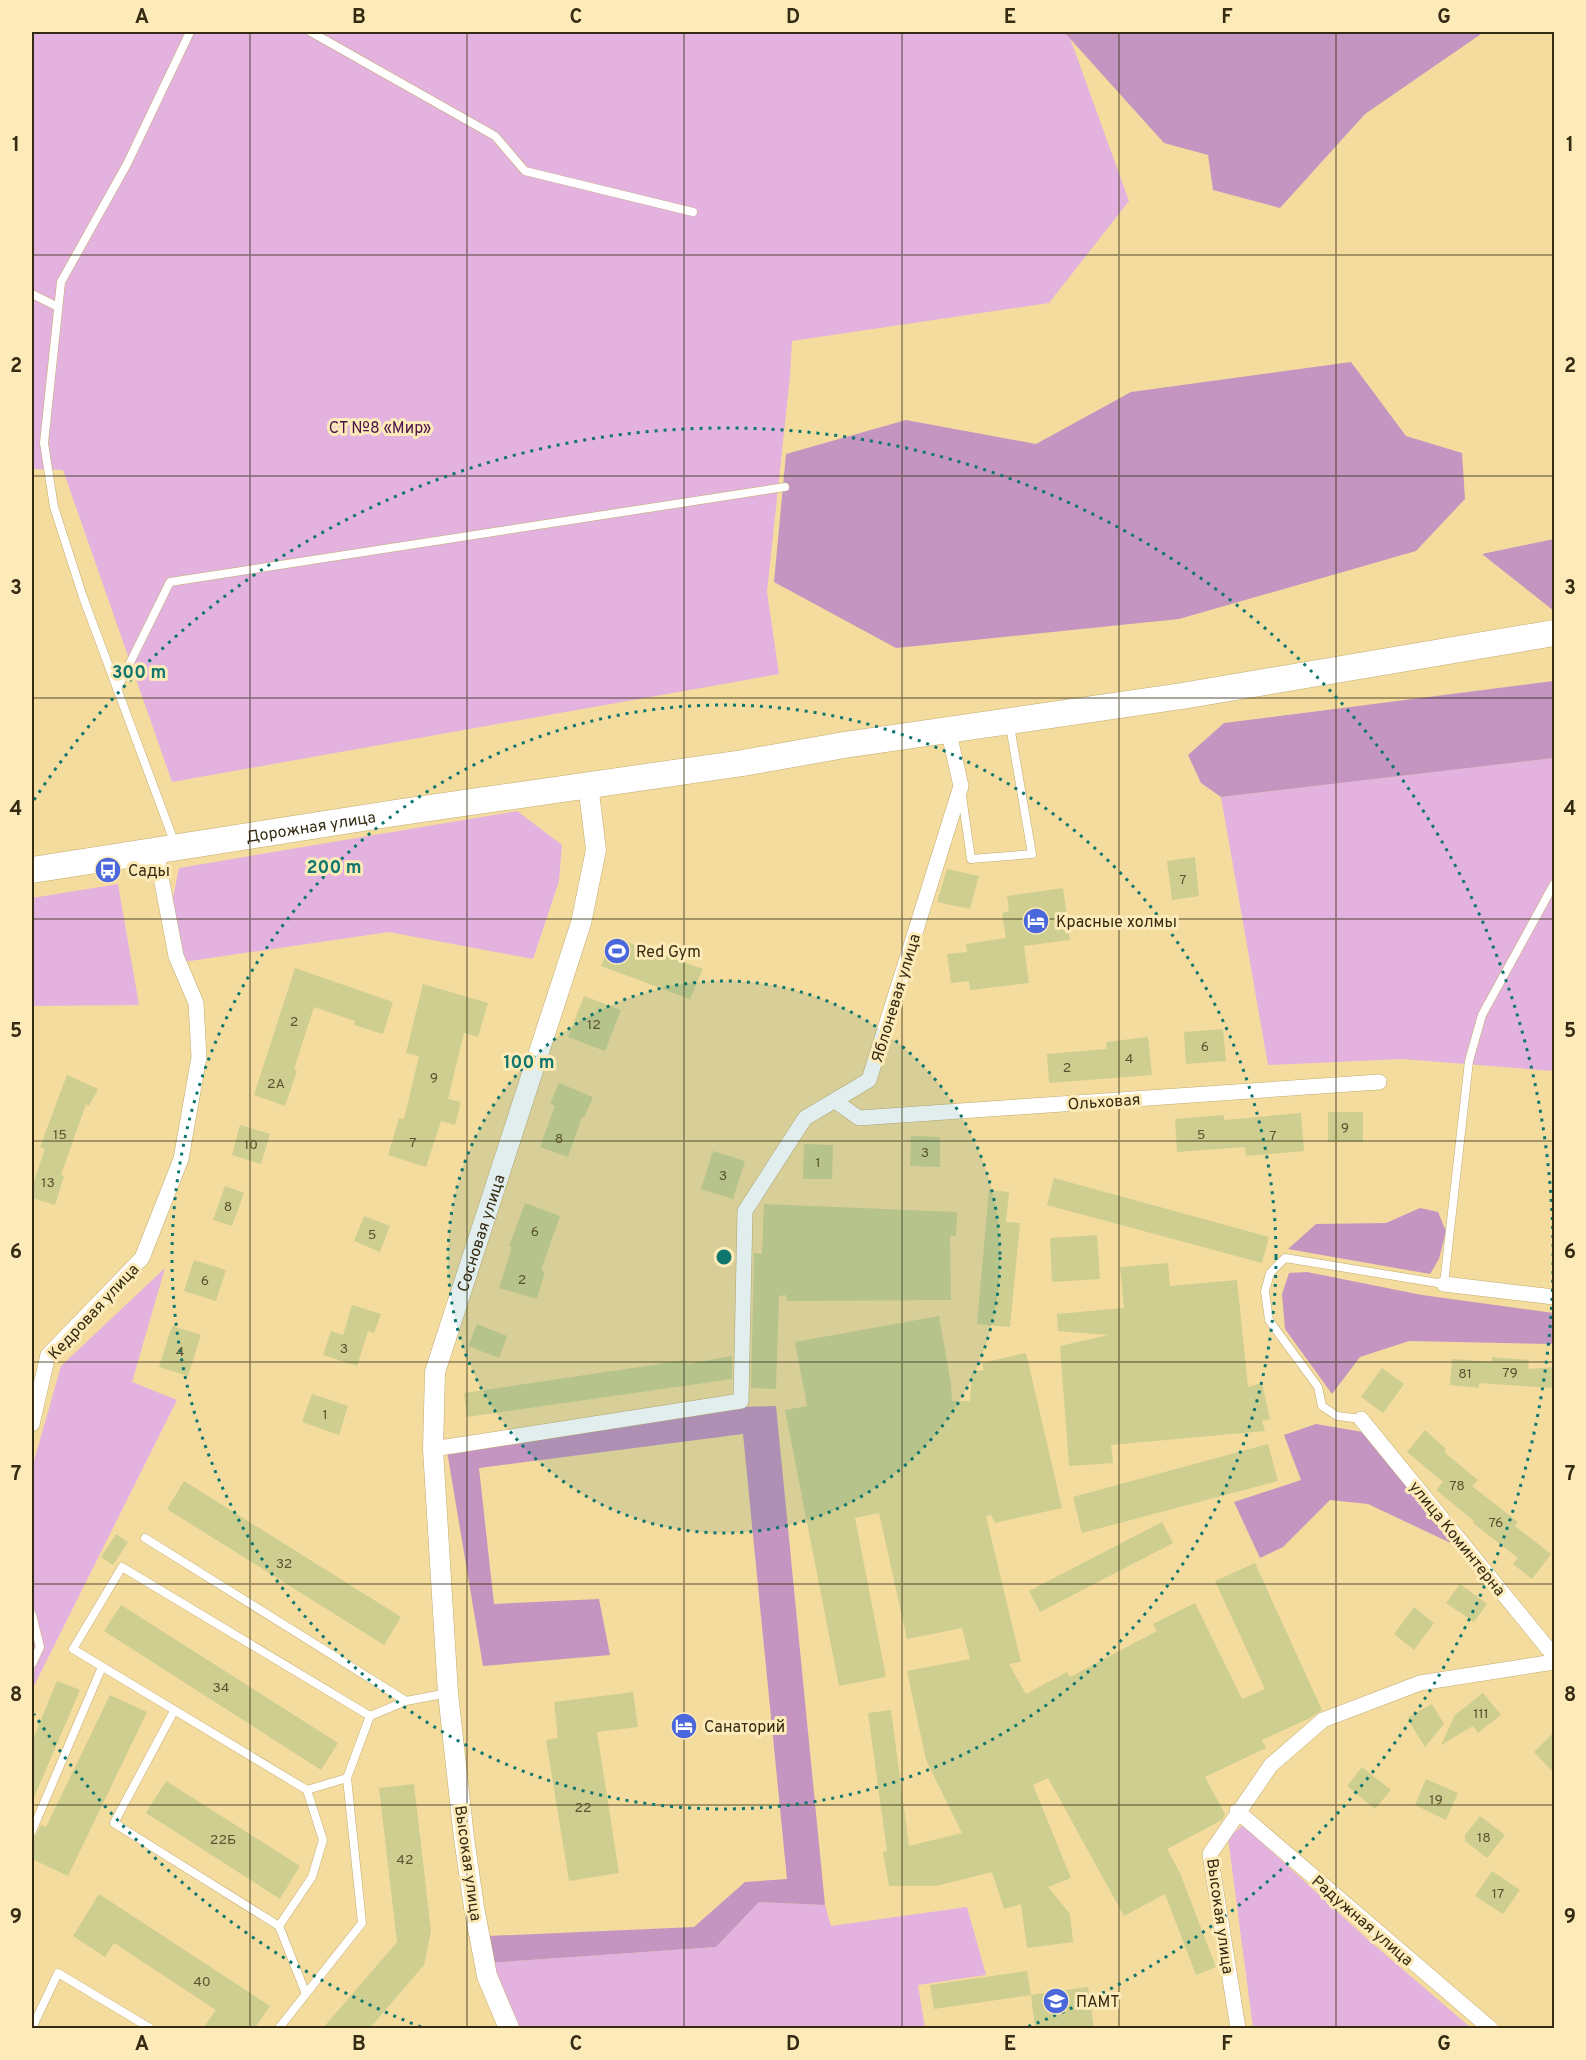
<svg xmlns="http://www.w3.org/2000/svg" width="1586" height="2060" font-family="Overpass,sans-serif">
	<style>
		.green { fill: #e3b2df }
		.forest { fill: #c495c0 }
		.building { fill: #cdce8f }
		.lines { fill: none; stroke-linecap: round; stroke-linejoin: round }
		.service-casing { stroke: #c3ab70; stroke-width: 9 }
		.minor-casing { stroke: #c3ab70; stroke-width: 16 }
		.tertiary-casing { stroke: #c3ab70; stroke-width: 21 }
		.primary-casing { stroke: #c3ab70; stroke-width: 27 }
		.service { stroke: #fff; stroke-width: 8 }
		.minor { stroke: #fff; stroke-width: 15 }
		.tertiary { stroke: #fff; stroke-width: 20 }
		.primary { stroke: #fff; stroke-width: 26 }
		.grid { fill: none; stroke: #342b12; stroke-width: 1.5; stroke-opacity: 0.55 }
		.ring { fill: none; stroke: #0f766e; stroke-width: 3; stroke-dasharray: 3 6 }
		.labels { text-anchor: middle; stroke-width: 6; stroke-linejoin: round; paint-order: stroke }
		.number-label { font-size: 14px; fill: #5a5431 }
		.park-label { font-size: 16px; fill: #4c134a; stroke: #fdeab9 }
		.street-label { font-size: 16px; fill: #342b12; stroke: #fdeab9 }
		.poi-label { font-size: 16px; fill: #342b12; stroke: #fdeab9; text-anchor: start }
		.centre { fill: #0f766e; stroke: #fdeab9; stroke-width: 3 }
		.ring-label { font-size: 18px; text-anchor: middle; font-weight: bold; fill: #0f766e; stroke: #fdeab9; stroke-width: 6; stroke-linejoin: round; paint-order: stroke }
		.neatline { fill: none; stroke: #342b12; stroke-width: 2 }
		.grid-label { font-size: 20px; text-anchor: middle; font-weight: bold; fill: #342b12 }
	</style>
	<rect width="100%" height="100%" fill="#f4dc9f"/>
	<path class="green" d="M32,32H1064L1070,38L1129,201L1049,303L792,341L790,376L767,592L779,674L172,782L63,470L32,469Z
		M1554,758V1071L1402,1059L1268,1065L1221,797Z
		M517,811L562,845L559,881L533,959L389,932L183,962L168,922L179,868Z
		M118,884L139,1005L32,1006V898Z
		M165,1268L132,1382L177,1400L32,1690V1468L61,1366Z
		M1243,1825L1365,1937L1471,2028H1253L1228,1838Z
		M759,1902L825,1905L831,1926L967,1907L986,1975L918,1985L925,2028H514L488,1963L716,1947Z"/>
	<path class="forest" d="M1064,32H1484L1365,114L1280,208L1213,190L1208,155L1164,143Z
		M1351,362L1406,436L1462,453L1465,499L1416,551L1179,619L896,648L774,582L786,454L906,420L1036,444L1131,392Z
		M1554,539V611L1482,554Z
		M1554,681V758L1221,797L1201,783L1188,755L1224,723Z
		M1420,1208L1438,1212L1446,1231L1439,1259L1430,1274L1288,1249L1316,1224L1386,1223Z
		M1307,1272L1422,1295L1554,1313V1344L1409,1341L1360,1357L1332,1394L1285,1329L1282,1294L1289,1273Z
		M776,1406L825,1905L759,1902L716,1947L488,1963V1936L694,1927L745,1882L787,1879L743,1434L479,1468L494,1604L599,1599L610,1655L483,1666L447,1451L740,1407Z
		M1316,1424L1363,1432L1457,1546L1368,1504L1330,1500L1283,1547L1260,1558L1234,1502L1301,1480L1284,1435Z"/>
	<path class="building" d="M1195,857L1199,896L1172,900L1167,861Z
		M947,869L979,876L970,909L937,902Z
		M1063,888L1070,940L1024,946L1029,983L970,990L969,981L951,983L947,954L967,952L966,944L1006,938L1002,913L1009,911L1007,896Z
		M613,937L703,969L690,999L601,966Z
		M295,968L393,1002L383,1034L354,1025L355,1021L314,1007L294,1069L297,1071L285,1106L254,1095Z
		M423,984L488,1003L478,1037L464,1033L448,1099L461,1102L455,1125L441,1121L426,1167L388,1155L399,1118L404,1119L419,1056L406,1053Z
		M584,996L621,1010L605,1051L568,1037Z
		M1223,1029L1226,1061L1186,1064L1184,1032Z
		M1148,1037L1152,1075L1049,1083L1047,1054L1107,1049L1106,1042Z
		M67,1075L98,1089L89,1106L86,1104L61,1175L64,1176L55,1205L32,1198V1187L45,1149L40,1147Z
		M559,1083L593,1097L584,1118L582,1117L568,1157L540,1147L555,1106L550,1104Z
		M1328,1112H1363V1142H1328Z
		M1301,1113L1304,1151L1246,1156L1245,1147L1177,1152L1175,1119L1224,1115V1120Z
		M240,1125L270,1134L261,1164L232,1155Z
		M911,1136L940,1137V1167L910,1166Z
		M804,1144L833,1145L832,1179H803Z
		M713,1151L745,1161L733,1199L701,1189Z
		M1054,1178L1269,1237L1262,1263L1047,1205Z
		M225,1186L244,1193L232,1226L213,1220Z
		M989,1190L1009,1192L1006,1222L1020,1223L1010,1327L977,1324Z
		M525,1203L560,1216L541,1270L545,1271L537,1299L499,1288L512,1247L509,1246Z
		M764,1204L957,1212L956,1236H950L951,1300L787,1301L786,1295L779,1296L776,1389L751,1388L754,1253L762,1254Z
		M364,1216L390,1226L380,1252L354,1241Z
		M1097,1235L1100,1279L1052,1282L1050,1238Z
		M194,1260L226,1270L216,1301L184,1291Z
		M1168,1263L1170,1286L1237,1280L1248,1387L1262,1383L1270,1419L1262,1421L1265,1431L1111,1445L1113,1463L1069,1466L1060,1346L1108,1335L1058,1331L1057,1314L1124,1308L1120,1267Z
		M352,1305L381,1314L374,1333L368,1331L357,1366L323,1355L331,1331L343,1335Z
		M939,1316L951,1384L952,1401H970L972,1372L984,1370L982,1363L1026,1353L1062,1508L995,1523L991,1515L986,1516L1021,1662L1009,1664L1026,1694L1067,1672L1070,1677L1157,1631L1153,1624L1195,1603L1242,1699L1265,1689L1215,1581L1255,1563L1322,1710L1310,1718L1262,1740L1266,1748L1205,1777L1225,1814L1222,1820L1167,1849L1180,1873L1216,1967L1196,1975L1165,1894L1124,1916L1048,1778L1033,1785L1071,1878L1048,1887L1070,1914L1073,1942L1027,1948L1021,1904L1004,1909L992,1872L936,1886H889L883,1852L887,1851L868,1713L891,1710L909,1846L962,1833L926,1760L907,1671L970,1659L962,1628L907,1639L879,1513L855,1518L886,1677L839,1686L785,1410L807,1406L795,1342Z
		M477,1324L507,1336L499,1358L468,1346Z
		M172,1326L201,1335L188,1376L159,1367Z
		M732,1356V1379L467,1417L464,1393L686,1360L687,1364Z
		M1492,1357L1529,1360L1528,1369L1554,1367V1388L1479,1383V1388L1450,1385L1452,1359L1492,1362Z
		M1382,1368L1404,1384L1383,1413L1361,1397Z
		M312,1394L348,1406L339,1435L302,1422Z
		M1425,1430L1446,1449L1444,1452L1478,1480L1472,1486L1518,1522L1515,1526L1551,1554L1532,1579L1513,1564L1518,1558L1473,1523L1474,1521L1436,1490L1443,1482L1407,1452Z
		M1268,1444L1278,1481L1082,1533L1073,1497Z
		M184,1481L401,1617L384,1645L167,1509Z
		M1162,1522L1173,1543L1040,1612L1029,1591Z
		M116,1534L128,1542L113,1565L101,1557Z
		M1460,1584L1487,1604L1474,1622L1446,1603Z
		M121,1605L338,1743L321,1770L104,1631Z
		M1414,1607L1434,1623L1414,1650L1394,1634Z
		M57,1681L80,1690L32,1802V1741Z
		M633,1692L638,1727L597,1732L619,1873L569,1881L546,1740L558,1738L554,1702Z
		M1483,1693L1501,1715L1478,1733L1473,1726L1441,1745L1455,1715Z
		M110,1695L147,1712L68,1876L32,1859V1837L36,1835L41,1825L46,1827Z
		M1432,1704L1444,1724L1425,1747L1407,1718Z
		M1554,1732V1773L1534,1752Z
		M1362,1767L1391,1790L1375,1809L1347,1786Z
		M1426,1779L1458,1793L1446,1820L1415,1805Z
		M166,1781L300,1866L280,1899L146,1813Z
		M414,1784L431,1931L424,1965L370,2028H323L397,1942L379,1788Z
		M1480,1816L1505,1835L1487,1858L1465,1841V1835Z
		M1492,1871L1520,1890L1503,1914L1475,1896Z
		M99,1894L270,2006L255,2028H203L216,2010L114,1943L105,1957L73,1936Z
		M1027,1971L1031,1995L934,2009L930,1985Z
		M1088,1987L1094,2028H1035L1031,1995Z"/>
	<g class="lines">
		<defs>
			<path id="service" d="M311,32L495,136L525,171L693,212
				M32,294L58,307
				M117,689L170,582L785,487
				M962,796L971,859L1032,854L1010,726
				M175,844L83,597L54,507L44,443L61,282L127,164L190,32
				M1361,1419L1337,1416L1322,1406L1318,1387L1269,1320L1265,1291L1270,1273L1285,1258L1444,1284L1469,1061L1482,1015L1554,884
				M145,1538L406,1701
				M32,1615L40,1647L32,1664
				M174,1711L114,1823L279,1926
				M347,1778L307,1790L73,1649L122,1567L370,1716
				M32,1831L102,1667
				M306,1994L279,1926L312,1877L323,1840L307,1790
				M32,2028L58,1973L150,2028
				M279,2028L362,1923L347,1778L370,1716L406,1701L448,1693"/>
			<path id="minor" d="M835,1101L859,1118L1379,1082
				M1444,1284L1554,1297
				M1361,1419L1554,1656
				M32,1424L48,1355L142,1258L181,1159L199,1057L196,1003L176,956L156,851
				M433,1449L741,1401L745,1211L805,1118L869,1080L961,786L948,729
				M1237,1811L1490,2028
				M1238,2028L1210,1854L1271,1765L1323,1720L1420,1683L1554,1662"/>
			<g id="tertiary">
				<path id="s1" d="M509,2028L487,1976L474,1907L464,1838L448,1693L433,1449L435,1372L581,923L596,850L588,784"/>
			</g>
			<g id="primary">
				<path id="s2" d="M32,870L395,813L743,763L844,745L1182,696L1554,633"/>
			</g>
		</defs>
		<use href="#service" class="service-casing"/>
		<use href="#minor" class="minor-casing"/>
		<use href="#tertiary" class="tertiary-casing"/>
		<use href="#primary" class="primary-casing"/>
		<use href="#service" class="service"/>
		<use href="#minor" class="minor"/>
		<use href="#tertiary" class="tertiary"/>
		<use href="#primary" class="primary"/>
	</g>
	<path class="grid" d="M250,32V2028M467,32V2028M684,32V2028M902,32V2028M1119,32V2028M1336,32V2028M32,255H1554M32,476H1554M32,698H1554M32,919H1554M32,1141H1554M32,1362H1554M32,1584H1554M32,1805H1554"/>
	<circle cx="724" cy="1257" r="276" fill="#0f766e" fill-opacity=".12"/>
	<g class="ring">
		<circle cx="724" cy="1257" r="276"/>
		<circle cx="724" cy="1257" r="552"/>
		<path d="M421 2027A828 828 0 0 1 34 1714M34 800A828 828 0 1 1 1027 2027"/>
	</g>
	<defs>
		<symbol id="bus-disc" viewBox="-11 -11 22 22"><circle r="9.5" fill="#4a67db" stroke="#fdeab9"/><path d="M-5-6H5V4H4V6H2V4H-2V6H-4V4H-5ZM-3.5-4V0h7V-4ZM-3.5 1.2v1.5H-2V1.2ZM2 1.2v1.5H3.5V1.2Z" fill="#fff"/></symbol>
		<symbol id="hotel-disc" viewBox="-11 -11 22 22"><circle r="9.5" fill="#4a67db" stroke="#fdeab9"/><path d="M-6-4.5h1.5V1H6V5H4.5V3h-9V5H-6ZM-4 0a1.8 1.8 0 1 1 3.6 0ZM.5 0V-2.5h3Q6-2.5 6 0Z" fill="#fff"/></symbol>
		<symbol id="stadium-disc" viewBox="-11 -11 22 22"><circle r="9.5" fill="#4a67db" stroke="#fdeab9"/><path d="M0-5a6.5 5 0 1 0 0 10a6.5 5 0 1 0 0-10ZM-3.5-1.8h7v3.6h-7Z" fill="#fff"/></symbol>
		<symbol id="university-disc" viewBox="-11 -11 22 22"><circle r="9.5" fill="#4a67db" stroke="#fdeab9"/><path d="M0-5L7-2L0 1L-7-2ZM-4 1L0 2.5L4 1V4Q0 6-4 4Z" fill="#fff"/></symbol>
	</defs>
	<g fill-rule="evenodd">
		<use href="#bus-disc" x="93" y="855" width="30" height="30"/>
		<use href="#hotel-disc" x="1021" y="906" width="30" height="30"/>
		<use href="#stadium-disc" x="602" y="936" width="30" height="30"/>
		<use href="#hotel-disc" x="669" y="1711" width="30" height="30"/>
		<use href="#university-disc" x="1041" y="1986" width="30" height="30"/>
	</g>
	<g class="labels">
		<g class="number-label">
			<text x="1183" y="884">7</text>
			<text x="294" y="1026">2</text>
			<text x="594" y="1029">12</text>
			<text x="1205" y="1051">6</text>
			<text x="1129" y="1063">4</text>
			<text x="1067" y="1072">2</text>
			<text x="434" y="1082">9</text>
			<text x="276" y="1088">2А</text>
			<text x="1345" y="1132">9</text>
			<text x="60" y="1139">15</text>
			<text x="1201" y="1139">5</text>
			<text x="1273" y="1140">7</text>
			<text x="559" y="1143">8</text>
			<text x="413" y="1147">7</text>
			<text x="251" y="1149">10</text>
			<text x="925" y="1157">3</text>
			<text x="818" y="1167">1</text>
			<text x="723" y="1180">3</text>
			<text x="48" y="1187">13</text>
			<text x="228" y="1211">8</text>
			<text x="535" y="1236">6</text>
			<text x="372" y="1239">5</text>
			<text x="522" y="1284">2</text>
			<text x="205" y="1285">6</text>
			<text x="344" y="1353">3</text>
			<text x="180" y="1356">4</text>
			<text x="1510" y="1377">79</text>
			<text x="1465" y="1378">81</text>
			<text x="325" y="1419">1</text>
			<text x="1457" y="1490">78</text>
			<text x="1496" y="1527">76</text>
			<text x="284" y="1568">32</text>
			<text x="221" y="1692">34</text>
			<text x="1481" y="1718">111</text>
			<text x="1436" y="1804">19</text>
			<text x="583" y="1812">22</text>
			<text x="1484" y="1842">18</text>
			<text x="223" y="1844">22Б</text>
			<text x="405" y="1864">42</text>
			<text x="1498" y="1898">17</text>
			<text x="202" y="1986">40</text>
		</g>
		<g class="park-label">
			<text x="380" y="433">СТ №8 «Мир»</text>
		</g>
		<g class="street-label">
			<text dy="6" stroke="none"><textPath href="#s2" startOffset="282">Дорожная улица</textPath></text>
			<text transform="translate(895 998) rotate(-73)" y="6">Яблоневая улица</text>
			<text transform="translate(1104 1101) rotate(-4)" y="6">Ольховая</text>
			<text dy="6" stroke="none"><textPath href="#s1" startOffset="810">Сосновая улица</textPath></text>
			<text transform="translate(93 1311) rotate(-47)" y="6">Кедровая улица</text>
			<text transform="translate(1458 1538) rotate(51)" y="6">улица Коминтерна</text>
			<text transform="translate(469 1863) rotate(82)" y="6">Высокая улица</text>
			<text transform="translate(1221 1916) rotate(82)" y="6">Высокая улица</text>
			<text transform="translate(1363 1920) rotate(41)" y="6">Радужная улица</text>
		</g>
		<g class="poi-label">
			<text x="128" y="876">Сады</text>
			<text x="1056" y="927">Красные холмы</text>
			<text x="636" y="957">Red Gym</text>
			<text x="704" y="1732">Санаторий</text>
			<text x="1076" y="2007">ПАМТ</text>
		</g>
	</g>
	<circle cx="724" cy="1257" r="9" class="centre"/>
	<g class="ring-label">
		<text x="139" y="678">300 m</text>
		<text x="334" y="873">200 m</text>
		<text x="529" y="1068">100 m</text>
	</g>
	<rect width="1586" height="2060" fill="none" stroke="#fdeab9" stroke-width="66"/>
	<rect x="33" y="33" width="1520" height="1994" class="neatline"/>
	<g class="grid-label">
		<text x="142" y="23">A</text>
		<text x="359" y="23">B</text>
		<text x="576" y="23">C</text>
		<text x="793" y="23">D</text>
		<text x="1010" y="23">E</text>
		<text x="1227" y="23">F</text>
		<text x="1444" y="23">G</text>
		<text x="16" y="151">1</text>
		<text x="1570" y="151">1</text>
		<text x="16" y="372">2</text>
		<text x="1570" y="372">2</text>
		<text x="16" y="594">3</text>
		<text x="1570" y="594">3</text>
		<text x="16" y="815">4</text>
		<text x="1570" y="815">4</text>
		<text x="16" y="1037">5</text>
		<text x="1570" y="1037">5</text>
		<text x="16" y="1258">6</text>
		<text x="1570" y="1258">6</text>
		<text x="16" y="1480">7</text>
		<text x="1570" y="1480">7</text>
		<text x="16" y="1701">8</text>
		<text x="1570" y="1701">8</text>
		<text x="16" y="1923">9</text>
		<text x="1570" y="1923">9</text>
		<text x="142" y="2050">A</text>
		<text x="359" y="2050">B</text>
		<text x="576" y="2050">C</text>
		<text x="793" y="2050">D</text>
		<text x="1010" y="2050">E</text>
		<text x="1227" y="2050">F</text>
		<text x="1444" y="2050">G</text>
	</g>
</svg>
